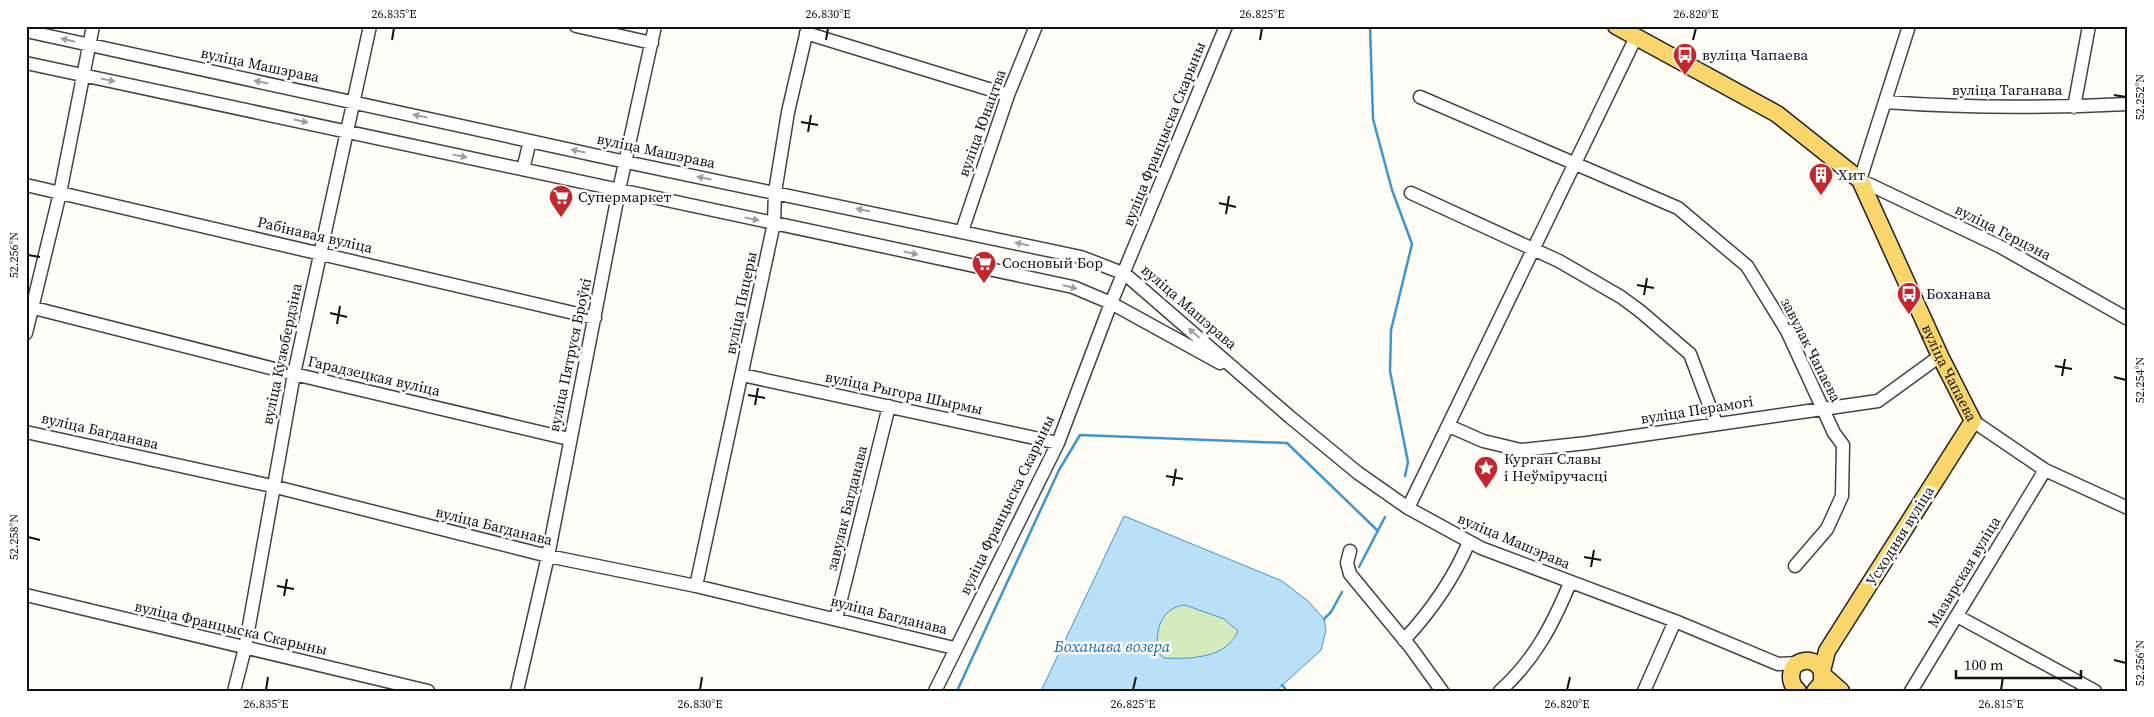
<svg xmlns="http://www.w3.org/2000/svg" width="2154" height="717" font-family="'Source Serif 4',serif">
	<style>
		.green { fill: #d5ebbd }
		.water { fill: #b9e0f7; stroke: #3f96cf; fill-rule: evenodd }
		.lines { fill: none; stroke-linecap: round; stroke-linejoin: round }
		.stream { stroke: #3f96cf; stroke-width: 2.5 }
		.minor-casing { stroke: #444; stroke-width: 15 }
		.major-casing { stroke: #222; stroke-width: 19 }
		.minor { stroke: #fff; stroke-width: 12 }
		.major { stroke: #f9d66b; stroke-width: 16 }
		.oneway { fill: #a0a0a0 }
		.ticks { fill: none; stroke: #111; stroke-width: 2 }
		.labels { text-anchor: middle; stroke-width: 5; stroke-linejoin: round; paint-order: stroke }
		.poi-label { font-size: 15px; fill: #111; stroke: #fff; text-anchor: start }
		.street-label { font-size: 15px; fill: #111; stroke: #fff }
		.water-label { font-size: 16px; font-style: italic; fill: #1768a6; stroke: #fff }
		.neatline { fill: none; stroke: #111; stroke-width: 2 }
		.ticks-label { font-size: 12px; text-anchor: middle; fill: #111 }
	</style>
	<rect width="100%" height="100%" fill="#fffdf5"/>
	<path class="green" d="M1185,605L1224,619L1238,631C1225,659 1191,658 1164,658L1157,652C1156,630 1160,608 1185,605Z"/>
	<path class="water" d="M1124,516L1282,581L1308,601L1324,619L1326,630L1321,650L1276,691H1041ZM1185,605L1224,619L1238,631C1226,659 1190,659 1164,658L1157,652C1156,630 1160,608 1185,605Z"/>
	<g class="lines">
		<path class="stream" d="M1370,26L1373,119L1392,190L1412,244L1391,330L1390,371L1408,462L1405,476
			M1359,567L1385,517
			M1324,619L1331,612L1342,592
			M1282,685L1287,691
			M957,691L1059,470L1080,435L1287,443L1378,531"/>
		<defs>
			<path id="minor" d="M576,26L652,43
				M1909,26L1860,180L1999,246L2128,319
				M26,31L626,162L1081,257L1125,274L1290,417L1358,473L1408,508L1481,548L1675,621L1778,664L1798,663
				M806,33L1008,95
				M26,63L1073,287L1111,303L1220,363
				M1420,97L1678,208L1747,266L1787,331L1834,433L1843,445L1842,496L1827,529L1795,566
				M1885,102C1966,108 2047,108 2128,104
				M2074,107L2089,26
				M523,169L530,141
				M26,185L595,318
				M1411,193L1559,261L1621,297L1640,311L1690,354L1716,423
				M962,231L1008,95L1036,26
				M26,306L294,374L569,439
				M26,333L60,193L93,26
				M742,375L1058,443
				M1973,421L2045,470L2128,508
				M1449,426L1483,441L1521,450L1587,443L1878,401L1940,356
				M26,432L272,486L548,556L696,586L954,648
				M1408,508L1636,37
				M1350,551L1347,563L1350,574L1411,648L1442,691
				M696,586L774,223L775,192L788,112L808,26
				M26,595L428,691
				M1957,616L2095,691
				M836,619L889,406
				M1404,640C1432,610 1453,580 1469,542
				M234,691L245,648L294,374L370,26
				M517,691L548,556L619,190L655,26
				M935,691L1058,443L1111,303L1226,26
				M1500,691C1535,659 1552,626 1570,583
				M1644,691L1675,621
				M1911,691L2045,470"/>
			<g id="major">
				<path id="s1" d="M1616,26L1777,114L1860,180L1940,356L1973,421L1827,651L1822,671"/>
				<path d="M1823,675L1841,691"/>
				<path d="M1798,691C1790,684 1789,675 1794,666C1804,658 1816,659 1822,671V683L1815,691"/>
			</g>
		</defs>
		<use href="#minor" class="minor-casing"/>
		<use href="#major" class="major-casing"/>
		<use href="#minor" class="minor"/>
		<use href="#major" class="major"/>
	</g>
	<defs><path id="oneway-solid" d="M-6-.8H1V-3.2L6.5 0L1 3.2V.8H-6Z" transform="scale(1.25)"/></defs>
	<g class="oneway">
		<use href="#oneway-solid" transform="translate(68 40) rotate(-167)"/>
		<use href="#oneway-solid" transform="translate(108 80) rotate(12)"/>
		<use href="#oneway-solid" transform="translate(261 82) rotate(-168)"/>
		<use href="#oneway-solid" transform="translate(420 116) rotate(-168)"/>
		<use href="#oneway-solid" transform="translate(301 121) rotate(12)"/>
		<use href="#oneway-solid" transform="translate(578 151) rotate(-168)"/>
		<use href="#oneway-solid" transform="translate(460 156) rotate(12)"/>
		<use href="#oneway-solid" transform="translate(704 178) rotate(-169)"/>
		<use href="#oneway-solid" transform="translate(863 210) rotate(-168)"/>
		<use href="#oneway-solid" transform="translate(752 219) rotate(12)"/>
		<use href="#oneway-solid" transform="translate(1022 244) rotate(-168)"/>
		<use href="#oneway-solid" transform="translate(911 253) rotate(12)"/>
		<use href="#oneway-solid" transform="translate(1070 287) rotate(15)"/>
		<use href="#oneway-solid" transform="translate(1194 333) rotate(-139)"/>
	</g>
	<path class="ticks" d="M392,40L394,28M826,40L828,28M1260,40L1262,28M1693,40L1696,28M2114,95L2126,97M801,122L818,125M808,132L811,115M1219,203L1236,207M1226,214L1229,196M28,255L40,257M1637,285L1654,288M1644,295L1647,278M330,313L347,317M337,324L340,306M2055,366L2072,369M2062,376L2065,359M2114,377L2126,380M748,395L765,398M755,405L758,388M1166,476L1183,479M1173,486L1176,469M28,537L40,540M1584,557L1601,560M1591,567L1594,550M277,586L294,589M284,596L287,579M2114,660L2126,663M266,690L268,677M700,690L702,677M1133,690L1136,677M1567,690L1570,677M2001,690L2003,677"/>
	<defs>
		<symbol id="bus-pin" viewBox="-11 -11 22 30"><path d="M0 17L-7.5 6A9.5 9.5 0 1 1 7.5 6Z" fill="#c4262e" stroke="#fff"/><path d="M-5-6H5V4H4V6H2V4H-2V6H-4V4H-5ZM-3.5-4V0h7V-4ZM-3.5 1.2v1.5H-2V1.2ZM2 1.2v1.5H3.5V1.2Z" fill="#fff"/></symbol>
		<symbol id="building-pin" viewBox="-11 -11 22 30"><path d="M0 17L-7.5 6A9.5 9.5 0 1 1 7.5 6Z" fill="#c4262e" stroke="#fff"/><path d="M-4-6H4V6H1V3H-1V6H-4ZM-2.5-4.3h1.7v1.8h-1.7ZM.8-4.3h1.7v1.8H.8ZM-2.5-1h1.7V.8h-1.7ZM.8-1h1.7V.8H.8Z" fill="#fff"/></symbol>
		<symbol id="supermarket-pin" viewBox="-11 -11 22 30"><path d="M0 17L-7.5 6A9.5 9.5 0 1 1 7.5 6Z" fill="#c4262e" stroke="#fff"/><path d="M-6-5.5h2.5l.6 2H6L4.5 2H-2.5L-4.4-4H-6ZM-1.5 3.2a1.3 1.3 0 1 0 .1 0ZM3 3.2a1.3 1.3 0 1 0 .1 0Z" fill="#fff"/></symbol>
		<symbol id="sight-pin" viewBox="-11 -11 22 30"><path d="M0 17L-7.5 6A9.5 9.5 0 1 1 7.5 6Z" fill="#c4262e" stroke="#fff"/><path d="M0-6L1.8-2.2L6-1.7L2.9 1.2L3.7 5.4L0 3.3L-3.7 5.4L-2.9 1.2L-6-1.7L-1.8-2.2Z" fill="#fff"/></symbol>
	</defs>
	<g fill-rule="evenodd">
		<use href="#bus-pin" x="1671" y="41" width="28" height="38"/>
		<use href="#building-pin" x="1807" y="161" width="28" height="38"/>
		<use href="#supermarket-pin" x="547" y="183" width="28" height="38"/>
		<use href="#supermarket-pin" x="970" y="249" width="28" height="38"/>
		<use href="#bus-pin" x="1895" y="280" width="28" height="38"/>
		<use href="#sight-pin" x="1472" y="454" width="28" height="38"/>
	</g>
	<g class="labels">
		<g class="poi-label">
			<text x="1702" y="60">вуліца Чапаева</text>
			<text x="1838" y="180">Хит</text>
			<text x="578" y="202">Супермаркет</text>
			<text x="1002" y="268">Сосновый Бор</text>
			<text x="1926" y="299">Боханава</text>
			<text x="1504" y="464">Курган Славы<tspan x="1504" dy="17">і Неўміручасці</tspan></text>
		</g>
		<g class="street-label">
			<text transform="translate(260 65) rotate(12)" y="5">вуліца Машэрава</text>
			<text x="2007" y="95">вуліца Таганава</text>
			<text transform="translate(982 123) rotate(-70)" y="5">вуліца Юнацтва</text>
			<text transform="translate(1164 134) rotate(-68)" y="5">вуліца Францыска Скарыны</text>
			<text transform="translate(656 151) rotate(12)" y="5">вуліца Машэрава</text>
			<text transform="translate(2003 232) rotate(27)" y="5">вуліца Герцэна</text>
			<text transform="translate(315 235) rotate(13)" y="5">Рабінавая вуліца</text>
			<text transform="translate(741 303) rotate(-78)" y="5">вуліца Пяцеры</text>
			<text transform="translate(1189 307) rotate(41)" y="5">вуліца Машэрава</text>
			<text transform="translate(1811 350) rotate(63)" y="5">завулак Чапаева</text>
			<text transform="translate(282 354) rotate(-78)" y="5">вуліца Кузюбердзіна</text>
			<text transform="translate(570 355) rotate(-78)" y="5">вуліца Пятруся Броўкі</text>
			<text dy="5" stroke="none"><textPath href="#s1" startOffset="502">вуліца Чапаева</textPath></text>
			<text transform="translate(374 376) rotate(13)" y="5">Гарадзецкая вуліца</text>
			<text transform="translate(904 393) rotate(12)" y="5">вуліца Рыгора Шырмы</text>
			<text transform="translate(1697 410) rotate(-9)" y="5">вуліца Перамогі</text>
			<text transform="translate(100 431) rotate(13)" y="5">вуліца Багданава</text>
			<text transform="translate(1007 505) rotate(-64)" y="5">вуліца Францыска Скарыны</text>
			<text transform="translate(847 508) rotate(-76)" y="5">завулак Багданава</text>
			<text transform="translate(494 526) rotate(14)" y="5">вуліца Багданава</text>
			<text transform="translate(1900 536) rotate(-58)" y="5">Усходняя вуліца</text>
			<text transform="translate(1514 541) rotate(23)" y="5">вуліца Машэрава</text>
			<text transform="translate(1964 572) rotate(-59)" y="5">Мазырская вуліца</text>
			<text transform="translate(889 615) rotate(14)" y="5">вуліца Багданава</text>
			<text transform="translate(231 628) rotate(13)" y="5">вуліца Францыска Скарыны</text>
		</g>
		<g class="water-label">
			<text x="1112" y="652">Боханава возера</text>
		</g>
	</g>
	<rect width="2154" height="717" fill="none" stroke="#ffffff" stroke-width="55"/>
	<path d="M1956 670v8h125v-8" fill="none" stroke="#111111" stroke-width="2.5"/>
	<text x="1964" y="670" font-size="15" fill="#111111" stroke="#ffffff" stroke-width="4" paint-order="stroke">100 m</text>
	<rect x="28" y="28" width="2098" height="662" class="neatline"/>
	<g class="ticks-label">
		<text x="394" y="18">26.835°E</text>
		<text x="828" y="18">26.830°E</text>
		<text x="1262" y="18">26.825°E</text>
		<text x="1696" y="18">26.820°E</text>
		<text transform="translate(2140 97) rotate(-90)" y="4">52.252°N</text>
		<text transform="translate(14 255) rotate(-90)" y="4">52.256°N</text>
		<text transform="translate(2140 380) rotate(-90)" y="4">52.254°N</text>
		<text transform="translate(14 537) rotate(-90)" y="4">52.258°N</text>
		<text transform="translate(2140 663) rotate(-90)" y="4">52.256°N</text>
		<text x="266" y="708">26.835°E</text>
		<text x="700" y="708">26.830°E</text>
		<text x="1133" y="708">26.825°E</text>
		<text x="1567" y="708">26.820°E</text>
		<text x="2001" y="708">26.815°E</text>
	</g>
</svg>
